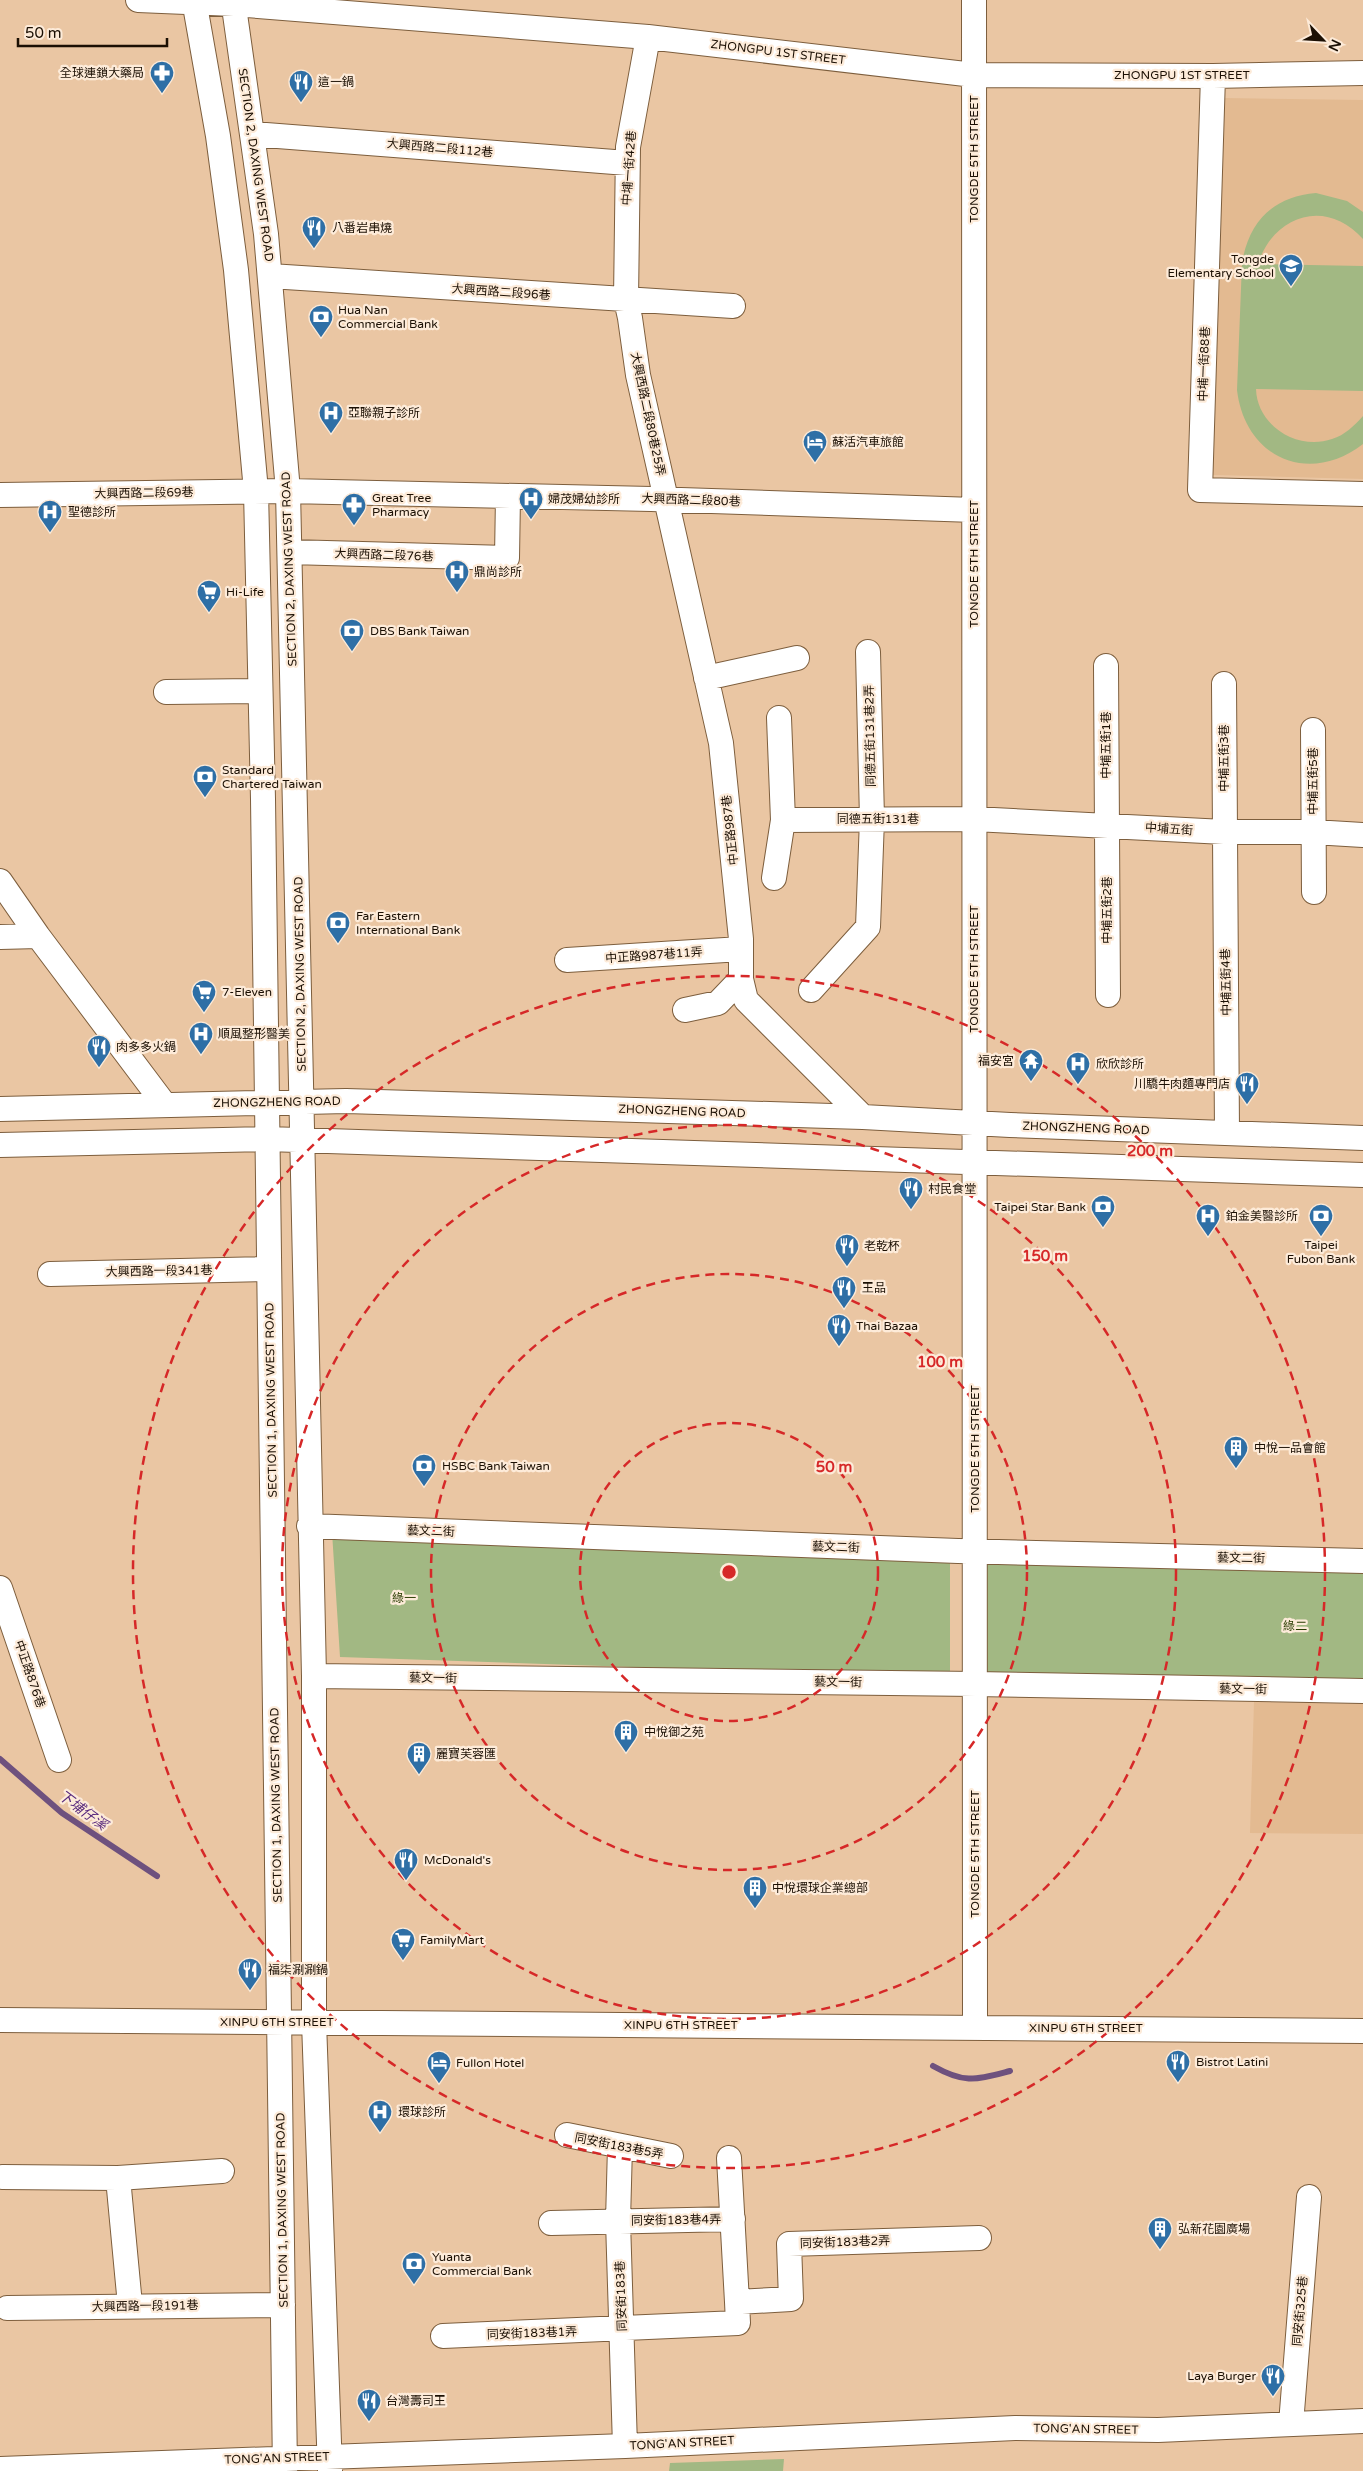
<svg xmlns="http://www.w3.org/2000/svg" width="1363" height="2471" font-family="'Varela Round','Noto Sans TC',sans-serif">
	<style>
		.built { fill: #e3ba91 }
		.green { fill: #a2b883 }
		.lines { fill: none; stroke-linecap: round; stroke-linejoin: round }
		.stream { stroke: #6e517e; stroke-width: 6 }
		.minor-casing { stroke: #7d5e3d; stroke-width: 26 }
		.minor { stroke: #fff; stroke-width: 24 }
		.ring { fill: none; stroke: #d62828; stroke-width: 2.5; stroke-dasharray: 9 6 }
		.labels { text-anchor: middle; stroke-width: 4.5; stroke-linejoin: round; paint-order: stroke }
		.street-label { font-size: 12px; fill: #1b0f03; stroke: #fdebd9 }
		.poi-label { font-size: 12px; fill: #1b0f03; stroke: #fdebd9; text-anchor: start }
		.park-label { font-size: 12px; fill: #2a3d02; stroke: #fdebd9 }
		.water-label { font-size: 14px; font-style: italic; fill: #58297d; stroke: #fdebd9 }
		.centre { fill: #d62828; stroke: #fdebd9; stroke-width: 2.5 }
		.ring-label { font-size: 15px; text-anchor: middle; font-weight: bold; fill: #d62828; stroke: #fdebd9; stroke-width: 4.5; stroke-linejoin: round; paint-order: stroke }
	</style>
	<rect width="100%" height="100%" fill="#eac6a3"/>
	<path class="built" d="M1225,98L1363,100V479L1213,475Z
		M1254,1702L1363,1704V1834L1250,1833Z"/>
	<path class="green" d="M1316,193L1347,201L1363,212V239C1327,198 1274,214 1258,264L1363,266V391L1256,389C1257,426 1298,451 1332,439C1345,435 1354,426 1363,416V444C1309,486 1245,458 1237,390L1242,263C1249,221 1273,197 1316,193Z
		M332,1532L950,1562V1678L340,1657Z
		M983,1561L1363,1569V1687L982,1676Z
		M784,2459L783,2471H669L670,2463Z"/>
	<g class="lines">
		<path class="stream" d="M0,1759L62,1813L157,1876
			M933,2066C965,2084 975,2080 1010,2071"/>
		<defs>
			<path id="minor" d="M138,0L234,4L648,37L974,75L1213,76L1363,73
				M194,0L218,136L236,270L256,491L263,799L285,2471
				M233,0L266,234L288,491L314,1676V2022L330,2471
				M974,0L975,2028
				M648,37L628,147L626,300L630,318L638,375L721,743L741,939V979L746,1000L863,1117
				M1213,76L1200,490L1363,494
				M252,134L627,163
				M270,276L733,306
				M0,495L288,491L651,499L974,510
				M290,552L507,558L508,496
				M1106,666L1108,995
				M706,678L797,658
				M1224,684L1227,1133
				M166,692L260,691
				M1313,730L1314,892
				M783,820L974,819L1224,832H1313L1363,835
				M774,878L783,820L779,718
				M0,881L38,936L165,1105
				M0,937L38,936
				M567,960L741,949
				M811,990L868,927L872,819L868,652
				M685,1010L718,1003L741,979
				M0,1109L346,1101L863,1117L1010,1125L1363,1138
				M0,1145L267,1139L1363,1175
				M50,1274L269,1269
				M309,1526L958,1551L1363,1561
				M0,1588L59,1760
				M314,1676L975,1684L1363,1691
				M0,2020L1363,2031
				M567,2135L671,2156
				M620,2146L618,2221L625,2446
				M729,2158L737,2302
				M2,2177L118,2178L222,2171
				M118,2178L130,2305
				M551,2223L733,2219
				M7,2308L283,2305
				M443,2336L738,2323L737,2302L791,2299L789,2244L979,2238
				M1291,2424L1309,2197
				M0,2469L625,2446L1015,2428L1158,2430L1363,2421"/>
		</defs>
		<use href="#minor" class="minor-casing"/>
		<use href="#minor" class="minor"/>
	</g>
	<g class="ring">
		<circle cx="729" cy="1572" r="149"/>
		<circle cx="729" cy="1572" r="298"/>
		<circle cx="729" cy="1572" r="447"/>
		<circle cx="729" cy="1572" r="596"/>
	</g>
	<defs>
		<symbol id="pharmacy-pin" viewBox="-11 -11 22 30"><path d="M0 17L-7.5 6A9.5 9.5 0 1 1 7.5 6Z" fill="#2e6fa6" stroke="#fdebd9"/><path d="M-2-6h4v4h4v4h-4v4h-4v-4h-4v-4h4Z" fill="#fff"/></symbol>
		<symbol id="restaurant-pin" viewBox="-11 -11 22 30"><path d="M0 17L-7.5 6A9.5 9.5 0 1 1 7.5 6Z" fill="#2e6fa6" stroke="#fdebd9"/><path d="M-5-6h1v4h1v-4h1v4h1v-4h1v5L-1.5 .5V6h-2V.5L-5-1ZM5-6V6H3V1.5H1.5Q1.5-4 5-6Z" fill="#fff"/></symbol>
		<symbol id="school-pin" viewBox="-11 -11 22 30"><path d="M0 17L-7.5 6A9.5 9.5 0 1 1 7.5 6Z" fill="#2e6fa6" stroke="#fdebd9"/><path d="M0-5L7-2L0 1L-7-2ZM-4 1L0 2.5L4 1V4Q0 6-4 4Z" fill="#fff"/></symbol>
		<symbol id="bank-pin" viewBox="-11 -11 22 30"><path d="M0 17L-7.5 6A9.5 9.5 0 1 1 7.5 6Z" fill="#2e6fa6" stroke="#fdebd9"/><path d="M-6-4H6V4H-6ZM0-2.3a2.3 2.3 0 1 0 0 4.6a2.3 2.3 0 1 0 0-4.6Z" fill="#fff"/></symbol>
		<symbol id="hospital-pin" viewBox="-11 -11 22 30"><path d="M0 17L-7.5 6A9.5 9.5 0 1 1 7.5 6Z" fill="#2e6fa6" stroke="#fdebd9"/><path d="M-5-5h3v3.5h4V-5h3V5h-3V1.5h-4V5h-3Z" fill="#fff"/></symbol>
		<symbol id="hotel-pin" viewBox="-11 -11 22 30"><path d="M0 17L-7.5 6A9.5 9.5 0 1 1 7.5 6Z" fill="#2e6fa6" stroke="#fdebd9"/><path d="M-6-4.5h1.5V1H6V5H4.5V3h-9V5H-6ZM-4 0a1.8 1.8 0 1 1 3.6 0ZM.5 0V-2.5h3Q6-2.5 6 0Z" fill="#fff"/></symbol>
		<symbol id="supermarket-pin" viewBox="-11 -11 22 30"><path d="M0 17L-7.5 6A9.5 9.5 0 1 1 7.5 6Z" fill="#2e6fa6" stroke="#fdebd9"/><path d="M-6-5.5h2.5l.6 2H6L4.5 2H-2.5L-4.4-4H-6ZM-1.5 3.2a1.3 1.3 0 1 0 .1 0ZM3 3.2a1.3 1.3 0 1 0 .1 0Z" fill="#fff"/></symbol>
		<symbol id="temple-pin" viewBox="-11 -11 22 30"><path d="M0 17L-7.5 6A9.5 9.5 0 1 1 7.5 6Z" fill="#2e6fa6" stroke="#fdebd9"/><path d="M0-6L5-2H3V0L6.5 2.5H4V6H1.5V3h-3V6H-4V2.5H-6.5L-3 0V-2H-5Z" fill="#fff"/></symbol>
		<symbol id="building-pin" viewBox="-11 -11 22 30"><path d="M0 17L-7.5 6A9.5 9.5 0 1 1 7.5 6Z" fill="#2e6fa6" stroke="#fdebd9"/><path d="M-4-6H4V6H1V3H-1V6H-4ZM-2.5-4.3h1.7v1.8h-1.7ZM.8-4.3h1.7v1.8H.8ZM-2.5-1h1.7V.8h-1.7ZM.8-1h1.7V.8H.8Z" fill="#fff"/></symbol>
	</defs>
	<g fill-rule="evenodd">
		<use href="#pharmacy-pin" x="148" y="59" width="28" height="38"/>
		<use href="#restaurant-pin" x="287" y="68" width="28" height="38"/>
		<use href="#restaurant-pin" x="300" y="214" width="28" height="38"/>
		<use href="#school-pin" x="1277" y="252" width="28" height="38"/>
		<use href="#bank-pin" x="307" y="303" width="28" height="38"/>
		<use href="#hospital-pin" x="317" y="399" width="28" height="38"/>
		<use href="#hotel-pin" x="801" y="428" width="28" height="38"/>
		<use href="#hospital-pin" x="517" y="485" width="28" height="38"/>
		<use href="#pharmacy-pin" x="340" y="491" width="28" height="38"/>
		<use href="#hospital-pin" x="36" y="498" width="28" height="38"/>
		<use href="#hospital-pin" x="443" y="558" width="28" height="38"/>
		<use href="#supermarket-pin" x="195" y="578" width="28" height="38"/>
		<use href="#bank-pin" x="338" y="617" width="28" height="38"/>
		<use href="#bank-pin" x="191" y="763" width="28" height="38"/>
		<use href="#bank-pin" x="324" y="909" width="28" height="38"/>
		<use href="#supermarket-pin" x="190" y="978" width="28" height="38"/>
		<use href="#hospital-pin" x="187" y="1020" width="28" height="38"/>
		<use href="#restaurant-pin" x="85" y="1033" width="28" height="38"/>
		<use href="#temple-pin" x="1017" y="1047" width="28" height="38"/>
		<use href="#hospital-pin" x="1064" y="1050" width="28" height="38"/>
		<use href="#restaurant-pin" x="1233" y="1070" width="28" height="38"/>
		<use href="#restaurant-pin" x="897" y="1175" width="28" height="38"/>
		<use href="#bank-pin" x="1089" y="1193" width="28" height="38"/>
		<use href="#hospital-pin" x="1194" y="1202" width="28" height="38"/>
		<use href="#bank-pin" x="1307" y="1202" width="28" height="38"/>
		<use href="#restaurant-pin" x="833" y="1232" width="28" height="38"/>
		<use href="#restaurant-pin" x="830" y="1274" width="28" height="38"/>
		<use href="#restaurant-pin" x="825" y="1312" width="28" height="38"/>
		<use href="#building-pin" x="1222" y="1434" width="28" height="38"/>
		<use href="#bank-pin" x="410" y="1452" width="28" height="38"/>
		<use href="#building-pin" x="612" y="1718" width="28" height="38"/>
		<use href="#building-pin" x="405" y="1740" width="28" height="38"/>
		<use href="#restaurant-pin" x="392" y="1846" width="28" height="38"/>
		<use href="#building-pin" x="741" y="1874" width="28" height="38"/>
		<use href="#supermarket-pin" x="389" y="1926" width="28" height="38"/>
		<use href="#restaurant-pin" x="236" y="1956" width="28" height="38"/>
		<use href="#restaurant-pin" x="1164" y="2048" width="28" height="38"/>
		<use href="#hotel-pin" x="425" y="2049" width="28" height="38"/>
		<use href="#hospital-pin" x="366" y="2098" width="28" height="38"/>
		<use href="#building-pin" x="1146" y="2215" width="28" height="38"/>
		<use href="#bank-pin" x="400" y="2250" width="28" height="38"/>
		<use href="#restaurant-pin" x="1259" y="2362" width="28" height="38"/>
		<use href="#restaurant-pin" x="355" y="2387" width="28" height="38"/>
	</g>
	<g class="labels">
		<g class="street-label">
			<text transform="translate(778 52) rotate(7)" y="4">ZHONGPU 1ST STREET</text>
			<text x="1182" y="79">ZHONGPU 1ST STREET</text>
			<text transform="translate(440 148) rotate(5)" y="4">大興西路二段112巷</text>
			<text transform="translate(974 159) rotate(-90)" y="4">TONGDE 5TH STREET</text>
			<text transform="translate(256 165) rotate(82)" y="4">SECTION 2, DAXING WEST ROAD</text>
			<text transform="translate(629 168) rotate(-86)" y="4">中埔一街42巷</text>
			<text transform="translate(501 292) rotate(4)" y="4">大興西路二段96巷</text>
			<text transform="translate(1204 364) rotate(-88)" y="4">中埔一街88巷</text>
			<text transform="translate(648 414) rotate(78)" y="4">大興西路二段80巷25弄</text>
			<text transform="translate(144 493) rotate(-1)" y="4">大興西路二段69巷</text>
			<text transform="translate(691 500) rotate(2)" y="4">大興西路二段80巷</text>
			<text transform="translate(384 555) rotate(2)" y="4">大興西路二段76巷</text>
			<text transform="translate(974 564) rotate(-90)" y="4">TONGDE 5TH STREET</text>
			<text transform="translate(289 569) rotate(-92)" y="4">SECTION 2, DAXING WEST ROAD</text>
			<text transform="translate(870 736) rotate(-91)" y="4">同德五街131巷2弄</text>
			<text transform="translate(1106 745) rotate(-90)" y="4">中埔五街1巷</text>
			<text transform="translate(1224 758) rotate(-90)" y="4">中埔五街3巷</text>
			<text transform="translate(1313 781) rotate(-90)" y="4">中埔五街5巷</text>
			<text x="878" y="823">同德五街131巷</text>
			<text transform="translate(1169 829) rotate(4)" y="4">中埔五街</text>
			<text transform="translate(730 830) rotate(-96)" y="4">中正路987巷</text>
			<text transform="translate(1107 910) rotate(-90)" y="4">中埔五街2巷</text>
			<text transform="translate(654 955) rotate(-4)" y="4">中正路987巷11弄</text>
			<text transform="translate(974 969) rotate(-90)" y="4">TONGDE 5TH STREET</text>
			<text transform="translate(300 974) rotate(-91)" y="4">SECTION 2, DAXING WEST ROAD</text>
			<text transform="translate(1226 982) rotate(-91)" y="4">中埔五街4巷</text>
			<text transform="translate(277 1102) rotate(-1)" y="4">ZHONGZHENG ROAD</text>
			<text transform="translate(682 1111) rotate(2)" y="4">ZHONGZHENG ROAD</text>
			<text transform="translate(1086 1128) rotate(2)" y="4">ZHONGZHENG ROAD</text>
			<text transform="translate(159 1271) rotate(-1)" y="4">大興西路一段341巷</text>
			<text transform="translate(271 1400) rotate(-91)" y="4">SECTION 1, DAXING WEST ROAD</text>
			<text transform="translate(975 1449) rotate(-90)" y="4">TONGDE 5TH STREET</text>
			<text transform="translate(431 1531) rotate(2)" y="4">藝文二街</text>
			<text transform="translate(836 1547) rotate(2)" y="4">藝文二街</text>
			<text transform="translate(1241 1558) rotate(1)" y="4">藝文二街</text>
			<text transform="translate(30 1674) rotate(71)" y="4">中正路876巷</text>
			<text transform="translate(433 1678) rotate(1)" y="4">藝文一街</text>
			<text transform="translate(838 1682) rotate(1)" y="4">藝文一街</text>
			<text transform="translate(1243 1689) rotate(1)" y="4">藝文一街</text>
			<text transform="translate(276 1805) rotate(-91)" y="4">SECTION 1, DAXING WEST ROAD</text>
			<text transform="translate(975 1854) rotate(-90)" y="4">TONGDE 5TH STREET</text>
			<text x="277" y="2026">XINPU 6TH STREET</text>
			<text x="681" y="2029">XINPU 6TH STREET</text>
			<text x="1086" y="2032">XINPU 6TH STREET</text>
			<text transform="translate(619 2146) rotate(11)" y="4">同安街183巷5弄</text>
			<text transform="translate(282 2210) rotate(-91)" y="4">SECTION 1, DAXING WEST ROAD</text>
			<text transform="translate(676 2220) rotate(-1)" y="4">同安街183巷4弄</text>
			<text transform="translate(845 2242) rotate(-2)" y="4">同安街183巷2弄</text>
			<text transform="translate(621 2296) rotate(-92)" y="4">同安街183巷</text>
			<text transform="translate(145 2306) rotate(-1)" y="4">大興西路一段191巷</text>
			<text transform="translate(1300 2311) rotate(-85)" y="4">同安街325巷</text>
			<text transform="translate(532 2333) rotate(-2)" y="4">同安街183巷1弄</text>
			<text transform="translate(1086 2429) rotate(1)" y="4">TONG'AN STREET</text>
			<text transform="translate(682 2443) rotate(-3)" y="4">TONG'AN STREET</text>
			<text transform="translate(277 2458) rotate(-2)" y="4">TONG'AN STREET</text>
		</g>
		<g class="poi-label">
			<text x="144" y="77" text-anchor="end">全球連鎖大藥局</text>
			<text x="318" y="86">這一鍋</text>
			<text x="332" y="232">八番岩串燒</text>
			<text x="1274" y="263" text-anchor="end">Tongde<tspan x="1274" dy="14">Elementary School</tspan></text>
			<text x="338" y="314">Hua Nan<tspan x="338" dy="14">Commercial Bank</tspan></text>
			<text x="348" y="417">亞聯親子診所</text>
			<text x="832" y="446">蘇活汽車旅館</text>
			<text x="372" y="502">Great Tree<tspan x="372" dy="14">Pharmacy</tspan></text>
			<text x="548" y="503">婦茂婦幼診所</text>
			<text x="68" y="516">聖德診所</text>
			<text x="474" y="576">鼎尚診所</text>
			<text x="226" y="596">Hi-Life</text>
			<text x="370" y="635">DBS Bank Taiwan</text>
			<text x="222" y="774">Standard<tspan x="222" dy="14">Chartered Taiwan</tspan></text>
			<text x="356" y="920">Far Eastern<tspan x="356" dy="14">International Bank</tspan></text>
			<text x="222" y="996">7-Eleven</text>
			<text x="218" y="1038">順風整形醫美</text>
			<text x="116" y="1051">肉多多火鍋</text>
			<text x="1014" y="1065" text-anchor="end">福安宮</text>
			<text x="1096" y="1068">欣欣診所</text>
			<text x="1230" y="1088" text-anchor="end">川驕牛肉麵專門店</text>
			<text x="928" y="1193">村民食堂</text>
			<text x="1086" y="1211" text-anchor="end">Taipei Star Bank</text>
			<text x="1226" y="1220">鉑金美醫診所</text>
			<text x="1321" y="1249" text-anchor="middle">Taipei<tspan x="1321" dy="14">Fubon Bank</tspan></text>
			<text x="864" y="1250">老乾杯</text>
			<text x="862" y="1292">王品</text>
			<text x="856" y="1330">Thai Bazaa</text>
			<text x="1254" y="1452">中悅一品會館</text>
			<text x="442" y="1470">HSBC Bank Taiwan</text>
			<text x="644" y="1736">中悅御之苑</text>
			<text x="436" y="1758">麗寶芙蓉匯</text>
			<text x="424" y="1864">McDonald's</text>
			<text x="772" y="1892">中悅環球企業總部</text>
			<text x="420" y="1944">FamilyMart</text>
			<text x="268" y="1974">福柒涮涮鍋</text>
			<text x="1196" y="2066">Bistrot Latini</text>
			<text x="456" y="2067">Fullon Hotel</text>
			<text x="398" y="2116">環球診所</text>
			<text x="1178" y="2233">弘新花園廣場</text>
			<text x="432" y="2261">Yuanta<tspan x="432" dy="14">Commercial Bank</tspan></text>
			<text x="1256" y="2380" text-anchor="end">Laya Burger</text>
			<text x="386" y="2405">台灣壽司王</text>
		</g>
		<g class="park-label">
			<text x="404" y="1602">綠一</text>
			<text x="1295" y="1630">綠二</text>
		</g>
		<g class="water-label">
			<text transform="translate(83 1810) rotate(36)" y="5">下埔仔溪</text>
		</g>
	</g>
	<circle cx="729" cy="1572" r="8" class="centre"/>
	<g class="ring-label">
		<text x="1150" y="1156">200 m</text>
		<text x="1045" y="1261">150 m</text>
		<text x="940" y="1367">100 m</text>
		<text x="834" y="1472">50 m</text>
	</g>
	<g transform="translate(1323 40) rotate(115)" stroke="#fdebd9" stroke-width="4" paint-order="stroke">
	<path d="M0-4L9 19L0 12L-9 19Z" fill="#1b0f03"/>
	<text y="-8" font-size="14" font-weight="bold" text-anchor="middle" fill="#1b0f03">N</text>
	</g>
	<path d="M18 38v8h149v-8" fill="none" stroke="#1b0f03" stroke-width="2.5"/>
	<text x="25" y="38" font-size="15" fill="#1b0f03" stroke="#fdebd9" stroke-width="4" paint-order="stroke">50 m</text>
</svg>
